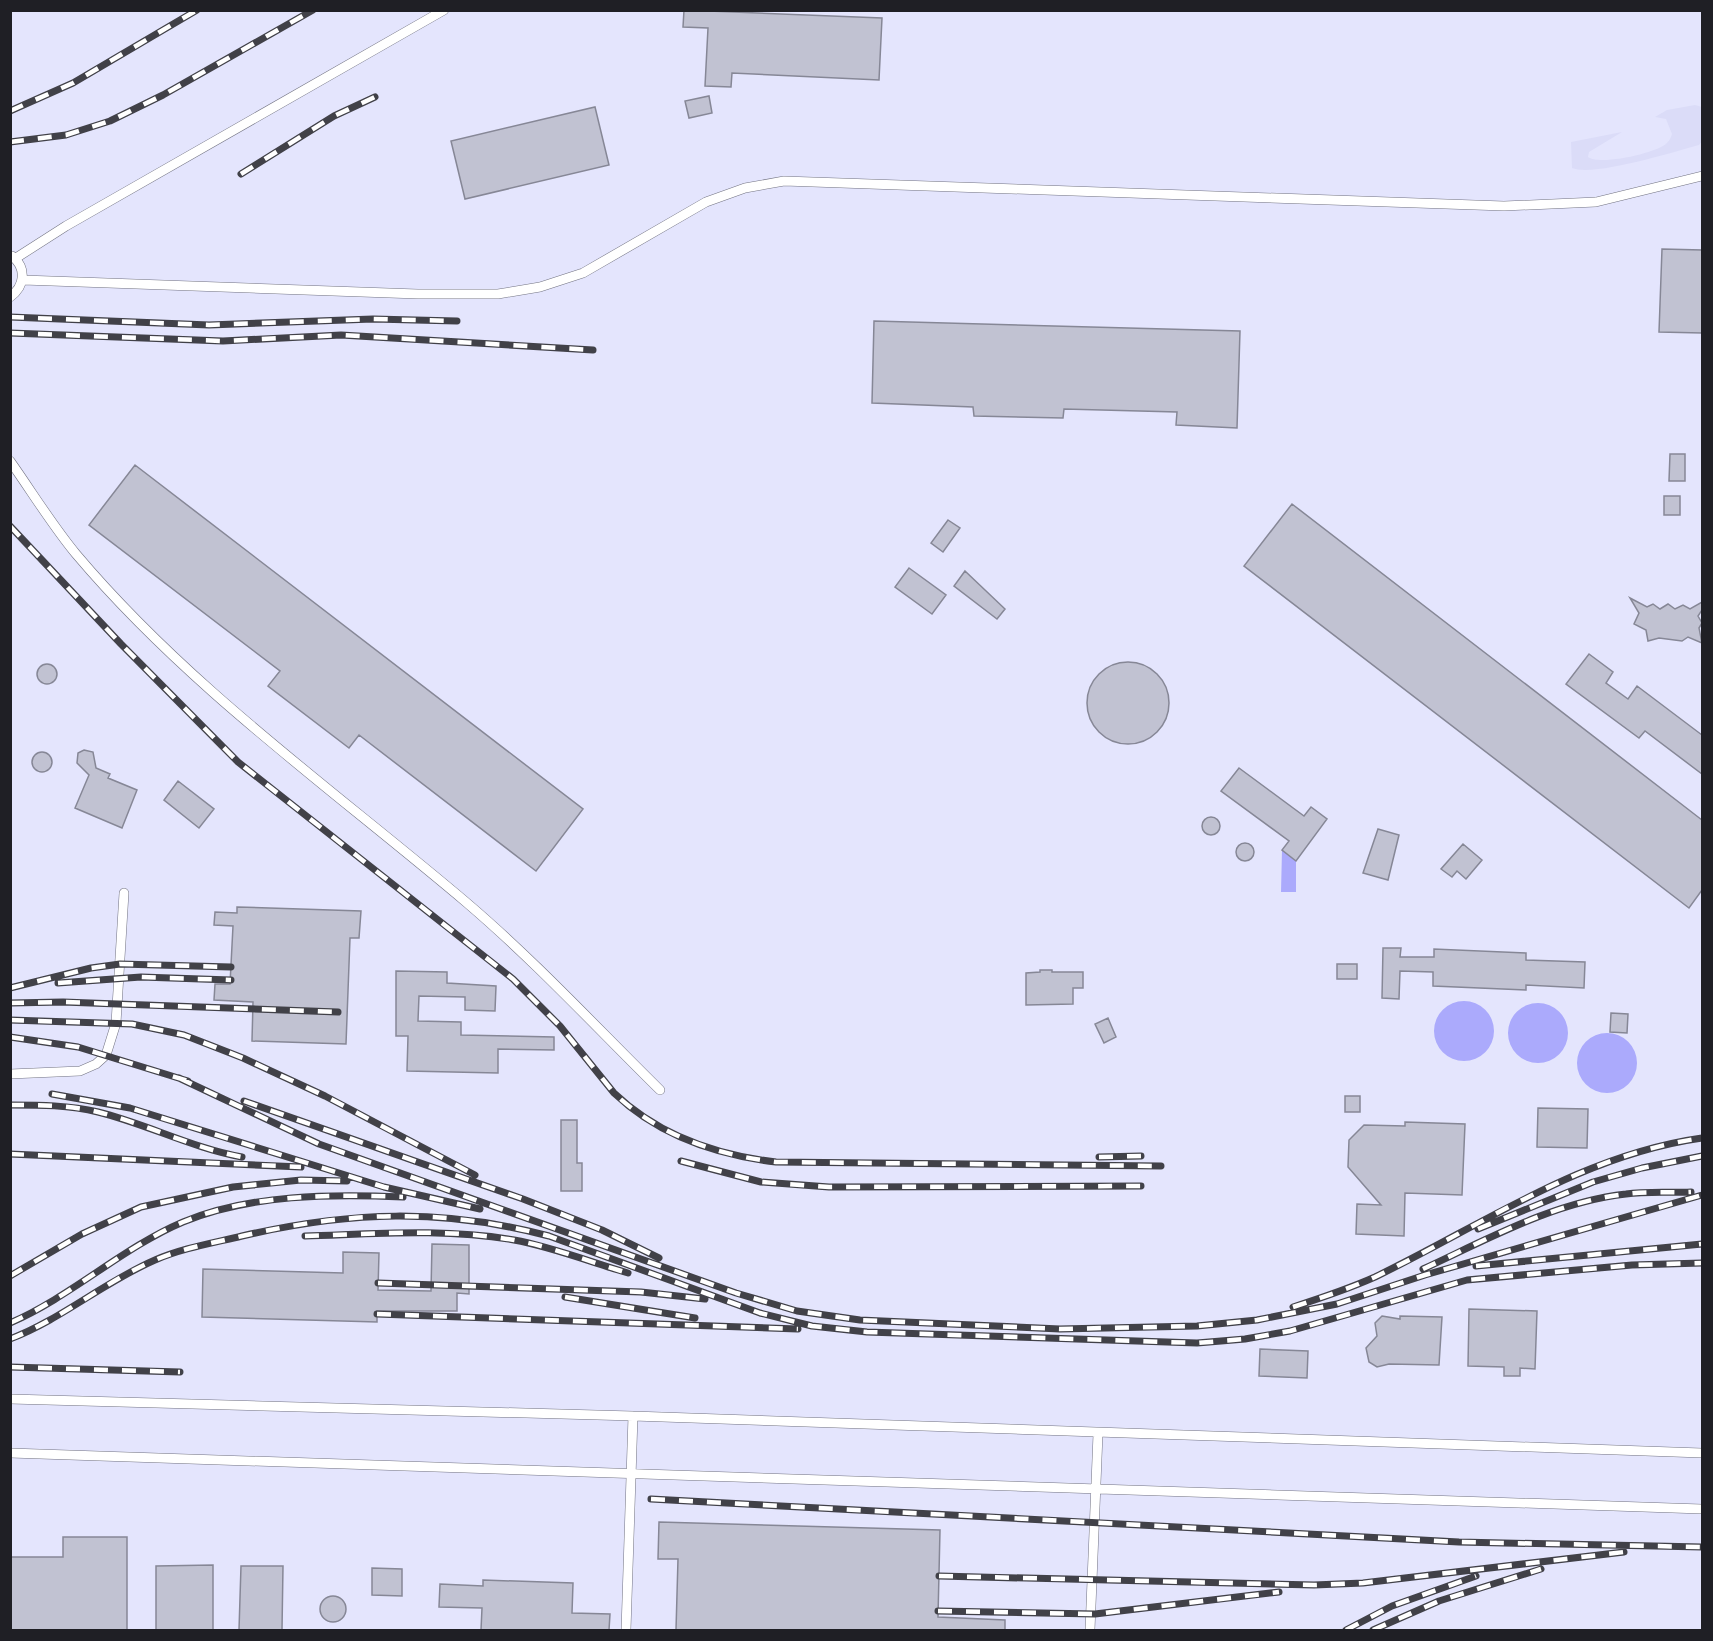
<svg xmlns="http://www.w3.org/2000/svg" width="1713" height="1641" font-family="Arial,sans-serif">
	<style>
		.built { fill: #e4e5fd }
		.green { fill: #dbdcf8 }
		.water { fill: #abaafc }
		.building { fill: #c1c2d2; stroke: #868796; stroke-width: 1.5 }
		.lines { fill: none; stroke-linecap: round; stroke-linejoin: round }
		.service-casing { stroke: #727382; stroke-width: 10 }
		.service { stroke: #fff; stroke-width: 9 }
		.rail-casing { stroke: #414148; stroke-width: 7 }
		.rail { stroke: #fff; stroke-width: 4.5; stroke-dasharray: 14; stroke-linecap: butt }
	</style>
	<rect width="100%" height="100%" fill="#f2f3fd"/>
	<path class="built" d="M11,11H1702V1630H11Z"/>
	<path class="green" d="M1695,105L1702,107V141L1699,145C1673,152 1594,177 1572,168L1571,142L1622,132L1589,152L1588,157C1600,166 1657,153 1667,143C1670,140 1671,137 1672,134L1666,119L1655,117L1667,110Z"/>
	<path class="water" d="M1282,850L1296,861V892H1281Z
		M1434 1031a30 30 0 1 1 60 0a30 30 0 1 1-60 0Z
		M1508 1033a30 30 0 1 1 60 0a30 30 0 1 1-60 0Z
		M1577 1063a30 30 0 1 1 60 0a30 30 0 1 1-60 0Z"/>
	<path class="building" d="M684,10L882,18L879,80L732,73L731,87L705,86L708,28L683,27Z
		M709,96L712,113L689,118L685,101Z
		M595,107L609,165L465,199L451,141Z
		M1662,249L1702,250V333L1659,332Z
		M874,321L1240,331L1237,428L1176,425L1177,412L1064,409L1063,418L974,416L973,407L872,403Z
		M1670,454H1685V481H1669Z
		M135,465L583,809L536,871L359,735L349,748L268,686L280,671L89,525Z
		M1664,496H1680V515H1664Z
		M1292,504L1702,820V890L1689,908L1244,566Z
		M948,520L960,528L943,552L931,543Z
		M909,568L946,595L932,614L895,587Z
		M965,571L1005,609L997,619L954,586Z
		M1630,598L1647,607L1653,604L1660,609L1668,604L1675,609L1683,605L1690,609L1702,602V610L1698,616L1702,623L1699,628L1702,643L1688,637L1682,641L1659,638L1648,641L1646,630L1634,624L1639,613Z
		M1589,654L1613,672L1606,683L1628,699L1637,686L1702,735V774L1645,731L1639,738L1566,684Z
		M1087 703a41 41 0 1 1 82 0a41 41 0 1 1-82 0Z
		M37 674a10 10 0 1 1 20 0a10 10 0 1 1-20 0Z
		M84,750L93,752L96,768L110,774L108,778L137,790L122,828L75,808L89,775L77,763L78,753Z
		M32 762a10 10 0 1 1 20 0a10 10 0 1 1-20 0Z
		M1239,768L1304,816L1311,807L1327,819L1296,861L1282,850L1289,841L1221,791Z
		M178,781L214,809L199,828L164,800Z
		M1202 826a9 9 0 1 1 18 0a9 9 0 1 1-18 0Z
		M1378,829L1399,835L1388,880L1363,873Z
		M1236 852a9 9 0 1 1 18 0a9 9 0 1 1-18 0Z
		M1463,844L1482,860L1466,879L1457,871L1452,877L1441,869Z
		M237,907L361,911L359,938H350L346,1044L252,1041L253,1002L214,1000L215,984H230L233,926L214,925L215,912L237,913Z
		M1383,948H1401L1400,957H1434V949L1526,953V960L1585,962L1584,988L1526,985V990L1433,986V972L1400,971L1399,999L1382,998Z
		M1337,964H1357V979H1337Z
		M1040,970H1052V972H1083V988H1073V1004L1026,1005V973L1040,972Z
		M396,971L447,972V983L496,986L495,1011L465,1010V997L419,996L418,1021L461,1022V1035L554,1037V1050L498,1049V1073L407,1071L408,1036H396Z
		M1611,1013L1628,1014L1627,1033L1610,1032Z
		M1108,1018L1116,1037L1104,1043L1095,1024Z
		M1345,1096H1360V1112H1345Z
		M1538,1108L1588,1109L1587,1148L1537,1147Z
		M561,1120H577V1163H582V1191H561Z
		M1405,1122L1465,1124L1462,1195L1405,1193L1404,1236L1356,1234L1357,1204L1381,1205L1348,1167L1349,1140L1364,1125L1405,1126Z
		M432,1244L469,1245V1294L457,1293V1311H377V1322L202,1317L203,1269L343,1273V1252L379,1253L378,1290L431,1291Z
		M1469,1309L1537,1311L1535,1369L1520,1368V1376H1504V1367L1468,1366Z
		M1382,1316L1400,1319V1316L1442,1317L1439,1365L1389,1364L1377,1367L1369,1362L1366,1348L1377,1336L1375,1323Z
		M1260,1349L1308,1351L1307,1378L1259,1376Z
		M659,1522L940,1530L938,1617L1005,1620V1630H676L678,1559H658Z
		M63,1537H127V1630H10V1557H63Z
		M213,1565V1630H156V1566Z
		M241,1566H283L282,1630H239Z
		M372,1568L402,1569V1596L372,1595Z
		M483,1580L573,1583L572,1613L610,1614L609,1630H481L482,1608L439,1607L440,1584L483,1586Z
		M320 1609a13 13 0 1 1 26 0a13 13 0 1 1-26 0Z"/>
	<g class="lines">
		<defs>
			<path id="service" d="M16,258L66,226L444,10
				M23,280L418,294H498L540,287L583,273L706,202L745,188L784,181L1504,206L1596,202L1702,176
				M10,297C25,286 27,268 12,256
				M10,461C32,492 52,525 76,554C189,688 335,791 467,903C535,961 596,1027 660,1090
				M10,1074L80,1071L96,1064L106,1055L116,1023L124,893
				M10,1399L633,1416L1702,1453
				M10,1453L1702,1509
				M626,1630L633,1416
				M1090,1630L1098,1434"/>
		</defs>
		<use href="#service" class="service-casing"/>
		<use href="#service" class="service"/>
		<defs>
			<path id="rail" d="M10,111L73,83L197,10
				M10,142L66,135L110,121L163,95L313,10
				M241,174L334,116L375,97
				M10,317L209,325L373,319L457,321
				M10,333L223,341L341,335L593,350
				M10,526L121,644L238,762L513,979L560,1026L614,1093C658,1135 716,1155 776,1162L1161,1166
				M58,983L141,977L231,980
				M10,988L91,968L120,964L231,967
				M10,1003L63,1002L338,1012
				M10,1020L132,1024L184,1035L243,1058L325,1096L475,1175
				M10,1037L78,1047L188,1081
				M179,1078L319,1144L736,1293L797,1311L860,1320L1060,1329L1197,1326L1257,1320L1337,1304L1425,1275L1702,1195
				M52,1094L130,1108L384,1187L480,1209
				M244,1101L523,1199L602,1230L659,1258
				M10,1105C40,1105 69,1105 98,1112C147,1124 192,1148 242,1157
				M10,1154L301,1167
				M1099,1157L1141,1156
				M681,1161L761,1182L829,1187L1141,1186
				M1478,1229L1593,1182L1642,1168L1702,1156
				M305,1236C374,1234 445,1228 514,1240C553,1247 590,1262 628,1273
				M1476,1266L1702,1244
				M1423,1269C1488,1239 1554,1202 1626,1194C1647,1191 1669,1193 1691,1192
				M10,1276L82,1234L141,1207L233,1187L301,1180L347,1181
				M378,1283L641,1292L705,1299
				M565,1297L695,1318
				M1293,1307C1321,1298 1348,1289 1375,1277C1483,1225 1581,1155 1702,1138
				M377,1314L798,1329
				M10,1323C72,1296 122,1248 183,1222C250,1194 332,1194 403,1197
				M10,1339C62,1319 104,1282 155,1260C183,1248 213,1243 242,1236C350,1211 442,1208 549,1236L760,1313L812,1326L867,1332L1197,1343L1245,1339L1290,1331L1467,1280L1632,1265L1702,1263
				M10,1367L180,1372
				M651,1499L1459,1542L1702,1547
				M939,1576L1314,1585L1363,1583L1624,1552
				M938,1611L1095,1614L1279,1592
				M1346,1630L1392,1606L1476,1576
				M1373,1630L1439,1601L1541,1569"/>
		</defs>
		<use href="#rail" class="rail-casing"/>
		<use href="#rail" class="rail"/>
	</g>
	<rect width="1713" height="1641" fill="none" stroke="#1f1f25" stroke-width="24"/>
</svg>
